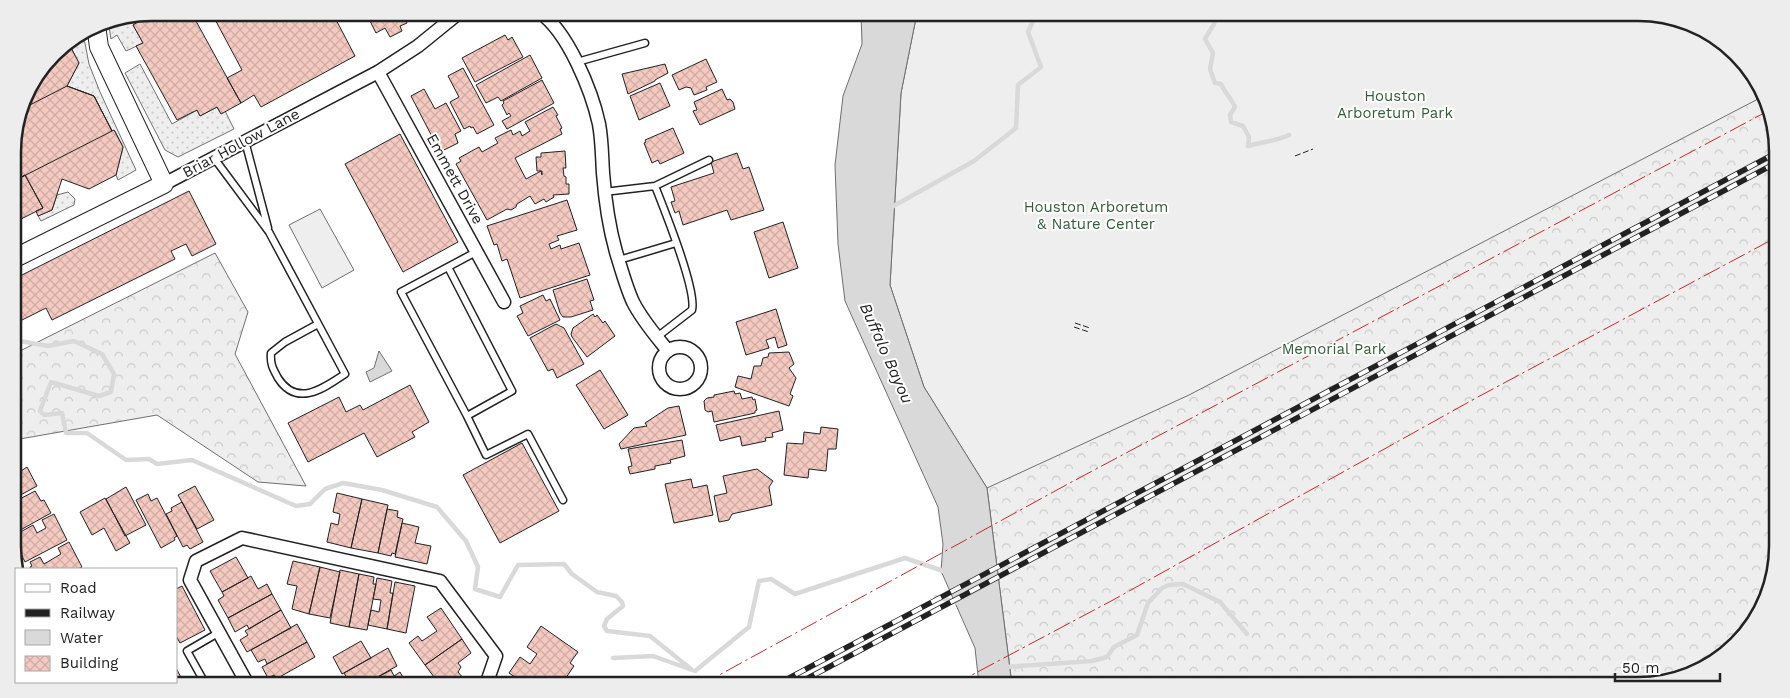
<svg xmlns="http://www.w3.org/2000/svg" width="1790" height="698" font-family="'Work Sans',sans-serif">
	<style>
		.grass { fill: url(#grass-dots); stroke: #6f6f6f }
		.forest { fill: url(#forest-crowns); stroke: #6f6f6f }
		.garden { fill: #eee; stroke: #6f6f6f }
		.water { fill: #d9d9d9; stroke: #6f6f6f }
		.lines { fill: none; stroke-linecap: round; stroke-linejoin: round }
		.stream { stroke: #d9d9d9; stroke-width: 4.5 }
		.building { fill: url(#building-cross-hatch); stroke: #222 }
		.lane-casing { stroke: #222; stroke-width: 9 }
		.street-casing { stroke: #222; stroke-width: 15 }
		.secondary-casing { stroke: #222; stroke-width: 20 }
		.lane { stroke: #fff; stroke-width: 6 }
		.street { stroke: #fff; stroke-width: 12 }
		.secondary { stroke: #fff; stroke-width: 18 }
		.rail-casing { stroke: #222; stroke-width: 5.5 }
		.rail { stroke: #fff; stroke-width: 4; stroke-dasharray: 11; stroke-linecap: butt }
		.fence { stroke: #222; stroke-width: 1; stroke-dasharray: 6 2.5; stroke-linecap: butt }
		.power { stroke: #c62828; stroke-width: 1; stroke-dasharray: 18 4 2.5 4; stroke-linecap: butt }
		.labels { text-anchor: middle; stroke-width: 4; stroke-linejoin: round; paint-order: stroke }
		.park-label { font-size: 15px; fill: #2f5e38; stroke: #fff }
		.street-label { font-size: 15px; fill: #222; stroke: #fff }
		.water-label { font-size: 16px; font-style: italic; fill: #222; stroke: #fff }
		.rim { fill: none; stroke: #222; stroke-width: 2.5 }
	</style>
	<defs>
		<pattern id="grass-dots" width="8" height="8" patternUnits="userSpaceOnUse" patternTransform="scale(1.25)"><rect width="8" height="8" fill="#eee"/><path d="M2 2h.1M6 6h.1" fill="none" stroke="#ccc" stroke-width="1.8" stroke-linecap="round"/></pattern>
		<pattern id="forest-crowns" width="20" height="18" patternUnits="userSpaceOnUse" patternTransform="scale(1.25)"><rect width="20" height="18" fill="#eee"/><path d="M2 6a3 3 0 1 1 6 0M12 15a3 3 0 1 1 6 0" fill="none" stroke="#ccc"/></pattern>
		<pattern id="building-cross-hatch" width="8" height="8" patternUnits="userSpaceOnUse" patternTransform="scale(1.25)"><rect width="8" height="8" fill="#f3c9c0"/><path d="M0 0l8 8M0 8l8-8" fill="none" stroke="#d0aca5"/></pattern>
	</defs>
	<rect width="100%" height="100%" fill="#fff"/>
	<path class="grass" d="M136,16L139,21L133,25L143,43L126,51L117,35L111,39L108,21Z
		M83,33L89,64L100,92L136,170L118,180L116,175L123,147L115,131H112L94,96L67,86L79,63L68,42Z
		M140,64L172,124L197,110L200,116L217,107L221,114L225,111L234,129L178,157L165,150L125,73Z
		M68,192L75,199L74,205L41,221L38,216L52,210L57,195Z"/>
	<path class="forest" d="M1638,12L1683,20L1743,60L1776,134L1777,546L1770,591L1723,657L1647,685H1012L987,488L890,285L901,93L917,13Z
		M215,253L248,312L235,354L306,486L258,482L157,415L14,440V354Z"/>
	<path class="garden" d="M917,13H1638L1683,20L1743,60L1760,98L1189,395L987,488L924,387L890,285L901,93Z
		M320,209L354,270L322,288L289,225Z"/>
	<path class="water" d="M861,13H917L901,93L890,285L924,387L987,488L1012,685H979L975,648L941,571L943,544L938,507L845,301L838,244L835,165L843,96L862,44Z
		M379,351L392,371L370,382L366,372L374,368Z"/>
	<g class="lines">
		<path class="stream" d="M1216,12L1214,24L1205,39L1213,53L1210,69L1215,83L1221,84C1225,93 1231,98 1235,107L1230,115L1231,122L1243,126L1249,137L1248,146C1261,142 1277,141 1289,135
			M890,208L974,161L1016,128L1018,85L1041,67L1028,32L1037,12
			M14,344L20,341L48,346L74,341L102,354L114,374L111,392L99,396L51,382L40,411L44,415L62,413L66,433H87L126,460L149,459L157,464L192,460L296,506L310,504L325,489L343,483L382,490L437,507L466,541L478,567L475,589L500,597L518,565L564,564L572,574L597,592L616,596L622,602L623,606L607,619L604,626L607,631L650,636L691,669
			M936,597L959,603
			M613,658L653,656L695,671L749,627L759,581L771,579L795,594L905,558L946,572
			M1006,667L1092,661L1107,657L1114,647L1137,635L1148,603L1162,588L1169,585L1183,584L1220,602L1247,634"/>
	</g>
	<path class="building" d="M152,12H191L241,103L221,114L217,107L200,116L197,110L177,120L136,46L143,43L133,25L139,21L136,16Z
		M211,12H332L355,56L261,107L254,95L241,103L227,78L242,70Z
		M377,12H414L405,17L407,23L400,26L402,31L390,37L385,28L376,33L368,17Z
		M505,35L508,40L512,37L523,57L475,82L462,58Z
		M68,42L79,63L67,86L94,96L112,131L114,130L123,147L116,175L89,189L62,179L52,210L38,216L36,211L43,208L25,175L18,179L13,178V143L27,91L60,47Z
		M530,55L542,78L501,101L498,97L486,103L476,85Z
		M706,59L717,82L706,87L707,90L694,95L691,88L686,87L679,90L672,75Z
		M665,64L668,73L655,80V81L628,94L622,74Z
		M463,68L494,125L477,134L473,127L471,128L470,126L464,129L450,102L459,97L448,76Z
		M542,80L554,103L507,129L502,121L511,116L509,113L507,115L502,105L504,103L503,101Z
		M660,83L670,106L639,120L630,96Z
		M67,86L94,96L112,131L18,179L13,178V143L22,109Z
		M424,89L435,109L446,103L461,131L455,134L458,143L440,152L411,96Z
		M722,89L727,100L730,99L733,102L735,109L700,125L693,111L697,110L694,102Z
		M553,107L558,115L556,116L562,128L560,129L562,134L515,158L526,179L541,171L542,175V171H537L536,157H541V153L565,151L566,168H563L564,176L566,177V184H569V194L553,195L554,197L546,202L544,199L535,204L530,196L517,204L516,207L511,210L507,209L487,220L456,164L461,161L459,158L479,147L482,152L498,143L495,138L511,130L513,135L520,131L522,136L530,131L525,122Z
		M673,128L684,153L660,164L658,160L652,163L644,143L646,142L645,140Z
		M400,134L458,242L403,272L345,164Z
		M737,153L743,169L749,167L764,210L731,220L727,210L683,225L679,211L675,213L671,202L675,201L671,187L714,173L711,162Z
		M25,175L43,208L13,223V178L18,179Z
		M189,191L216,244L192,256L186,244L171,251L175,259L52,320L46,308L14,324V279Z
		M567,200L577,230L557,236L559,240L549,244L551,249L560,245L561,249L579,243L590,275L520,298L507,259L502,261L497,244L494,245L487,226Z
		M783,222L798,268L769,278L754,232Z
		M587,279L594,300L590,301L593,310L571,317H563L560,313L553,290Z
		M543,295L546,301L550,299L560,320L528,336L517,316L523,313L520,306Z
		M776,309L787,345L778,348L775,337L766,340L769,348L746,355L736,322Z
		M593,314L595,317L597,315L603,323L605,321L615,336L587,357L572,337L571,334L573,328Z
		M556,324L564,328L584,364L557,378L553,369L548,371L530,338Z
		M789,352L794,364L789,368L796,378L790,394L793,396L789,406L735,387L738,376L751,379L754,366H761L763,358L768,357L769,353Z
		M600,370L628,415L604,429L576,385Z
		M410,385L429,422L412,432L415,437L377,457L364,433L308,462L288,423L339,397L346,412L360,405L363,410Z
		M734,391L735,394L740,393L742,399L752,397L753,400L755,399L757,410L755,411V413L714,422L712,411L708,412L705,410L704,401L707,398L714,397V395Z
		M679,406L686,435L621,449L619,444L634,428L647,426L645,423L668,408Z
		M779,411L783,430L772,433L773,437L765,438L766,441L742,446L740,436L720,441L716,425Z
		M821,427L838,429L836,449H828L826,471L809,469L808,478L784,475L787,443L803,444L804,432L820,434Z
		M682,440L685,456L670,460L671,463L655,466V469L630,474L628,467L632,466L628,449Z
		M522,443L559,511L500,543L463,475Z
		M15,466L18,473L27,467L37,486L15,498Z
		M757,469L773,481L769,487L772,505L732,514L729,520L719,522L714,496L727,493L723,476Z
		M691,479L693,488L707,485L713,515L674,523L665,484Z
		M195,486L214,520L197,529L178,495Z
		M126,487L146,525L125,536L106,499Z
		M35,491L41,501L44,500L51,513L15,533V514L21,511L16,501Z
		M337,493L362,499L351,548L327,542L331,523L338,525L340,514L333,512Z
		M148,494L151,501L157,498L177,536L174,538L175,540L161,548L136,500Z
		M105,498L130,543L116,551L104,528L92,535L80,512Z
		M362,499L388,505L378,553L351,548Z
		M182,502L203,542L190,549L187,545L183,547L166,514L172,511L171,508Z
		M387,509L398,511L397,517L403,519L395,554L392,553L391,556L378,553Z
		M54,514L67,540L25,562L18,548L20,547L15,535L33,525L37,533L46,528L42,520Z
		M402,523L419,527L415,543L431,546L427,564L395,557Z
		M69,542L82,567L78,569H31L30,567L32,566L30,562L40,557L44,564L61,554L58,548Z
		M236,557L248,578L222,592L210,571Z
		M293,561L320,567L309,614L292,609L297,586L287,584Z
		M320,567L340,572L330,618L309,614Z
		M340,570L359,574L349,627L330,623Z
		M359,574L374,577L373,584H376L367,630L349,627Z
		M251,576L258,589L267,584L272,594L228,618L218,600L224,596L222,592Z
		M377,578L392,581L390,593H393L387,629L368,625L371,610L379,612L381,600L373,599Z
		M395,582L415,586L406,633L387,629Z
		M182,586L205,630L180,643L176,636V589Z
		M272,594L281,610L249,629L247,625L235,632L228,618Z
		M441,608L462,639L425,665L409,643L418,636L422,641L437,631L427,617Z
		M281,610L291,628L247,652L240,640L248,635L245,631Z
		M297,624L307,642L267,664L265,659L258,662L251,650Z
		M541,626L578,652L570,663L574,666L561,685H502L506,680L513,685L518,679L509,673L520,657L530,664L537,654L527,647Z
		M462,639L471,653L458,663L461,667L458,672L464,679L455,685H440L425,665Z
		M361,641L371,658L342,674L333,657Z
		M307,642L315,657L276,679L274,675L268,678L262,667Z
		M388,648L397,666L363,685H351L344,673Z
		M176,668L185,685H151L149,682H176Z
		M391,670L394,676L400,672L406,683L402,685H363Z"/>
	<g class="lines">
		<defs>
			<path id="lane" d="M577,62L645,43
				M245,141L268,228
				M214,158L269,232L345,374C324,388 297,408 278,378C273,369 270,364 271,353L285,342L318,324
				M655,186L709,160
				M604,192L655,186C664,209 697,290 692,310L657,337
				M619,260L676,243
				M448,267L512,391L467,416L401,292L476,252
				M467,416L486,455L528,434L563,500
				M15,571L16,573
				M206,685L187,651L218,633"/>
			<path id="street" d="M539,12C568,31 592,92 599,124C602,140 602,157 603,173C605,199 609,227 616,252C621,268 626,287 633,302C642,320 656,336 668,351
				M378,72L504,302
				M164,184L378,72L418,46L460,12
				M659 368a21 21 0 1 1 42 0a21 21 0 1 1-42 0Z
				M248,685L190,580L196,561L242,538L440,581L496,656L486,685"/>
			<path id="secondary" d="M13,259L164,184L99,47L96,25"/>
		</defs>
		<use href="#lane" class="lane-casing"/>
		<use href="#street" class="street-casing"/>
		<use href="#secondary" class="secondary-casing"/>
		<use href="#lane" class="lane"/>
		<use href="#street" class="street"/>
		<use href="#secondary" class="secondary"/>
		<defs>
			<path id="rail" d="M776,685L1776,153
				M795,685L1776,163"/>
		</defs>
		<use href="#rail" class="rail-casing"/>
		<use href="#rail" class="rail"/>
		<path class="fence" d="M1295,156L1313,149
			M1075,323L1090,328
			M1074,327L1089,332"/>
		<path class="power" d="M701,685L1066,485L1766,112
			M953,685L1113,600L1476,398L1777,237"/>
	</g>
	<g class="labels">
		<g class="park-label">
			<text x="1395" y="101">Houston<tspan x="1395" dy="17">Arboretum Park</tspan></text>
			<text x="1096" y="212">Houston Arboretum<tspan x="1096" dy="17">&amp; Nature Center</tspan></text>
			<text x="1334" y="354">Memorial Park</text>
		</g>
		<g class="street-label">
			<text transform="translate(241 143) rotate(-28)" y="5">Briar Hollow Lane</text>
			<text transform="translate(455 179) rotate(61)" y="5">Emmett Drive</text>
		</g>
		<g class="water-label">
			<text transform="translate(887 353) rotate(66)" y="6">Buffalo Bayou</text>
		</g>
	</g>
	<path d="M0 0H1790V698H0ZM152 21H1638A131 131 0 0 1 1769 152V546A131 131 0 0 1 1638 677H152A131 131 0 0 1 21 546V152A131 131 0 0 1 152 21Z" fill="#ededed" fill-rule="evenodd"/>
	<path class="rim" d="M152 21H1638A131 131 0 0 1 1769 152V546A131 131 0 0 1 1638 677H152A131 131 0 0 1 21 546V152A131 131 0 0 1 152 21Z"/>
	<rect x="15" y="568" width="162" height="115" fill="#ffffff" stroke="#a7a7a7"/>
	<rect x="25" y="584" width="25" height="8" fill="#ffffff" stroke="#a7a7a7"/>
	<text x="60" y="593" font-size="15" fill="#222222">Road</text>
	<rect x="25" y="609" width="25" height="8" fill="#222222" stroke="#a7a7a7"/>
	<text x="60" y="618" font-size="15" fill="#222222">Railway</text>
	<rect x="25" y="630" width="25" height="15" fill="#d9d9d9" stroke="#a7a7a7"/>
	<text x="60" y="643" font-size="15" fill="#222222">Water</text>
	<rect x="25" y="656" width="25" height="15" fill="url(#building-cross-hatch)" stroke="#a7a7a7"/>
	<text x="60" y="668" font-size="15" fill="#222222">Building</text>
	<path d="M1615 673v8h105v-8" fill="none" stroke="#222222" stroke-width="2.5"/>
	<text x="1622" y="673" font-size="15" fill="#222222" stroke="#ffffff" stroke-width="4" paint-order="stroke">50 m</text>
</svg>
